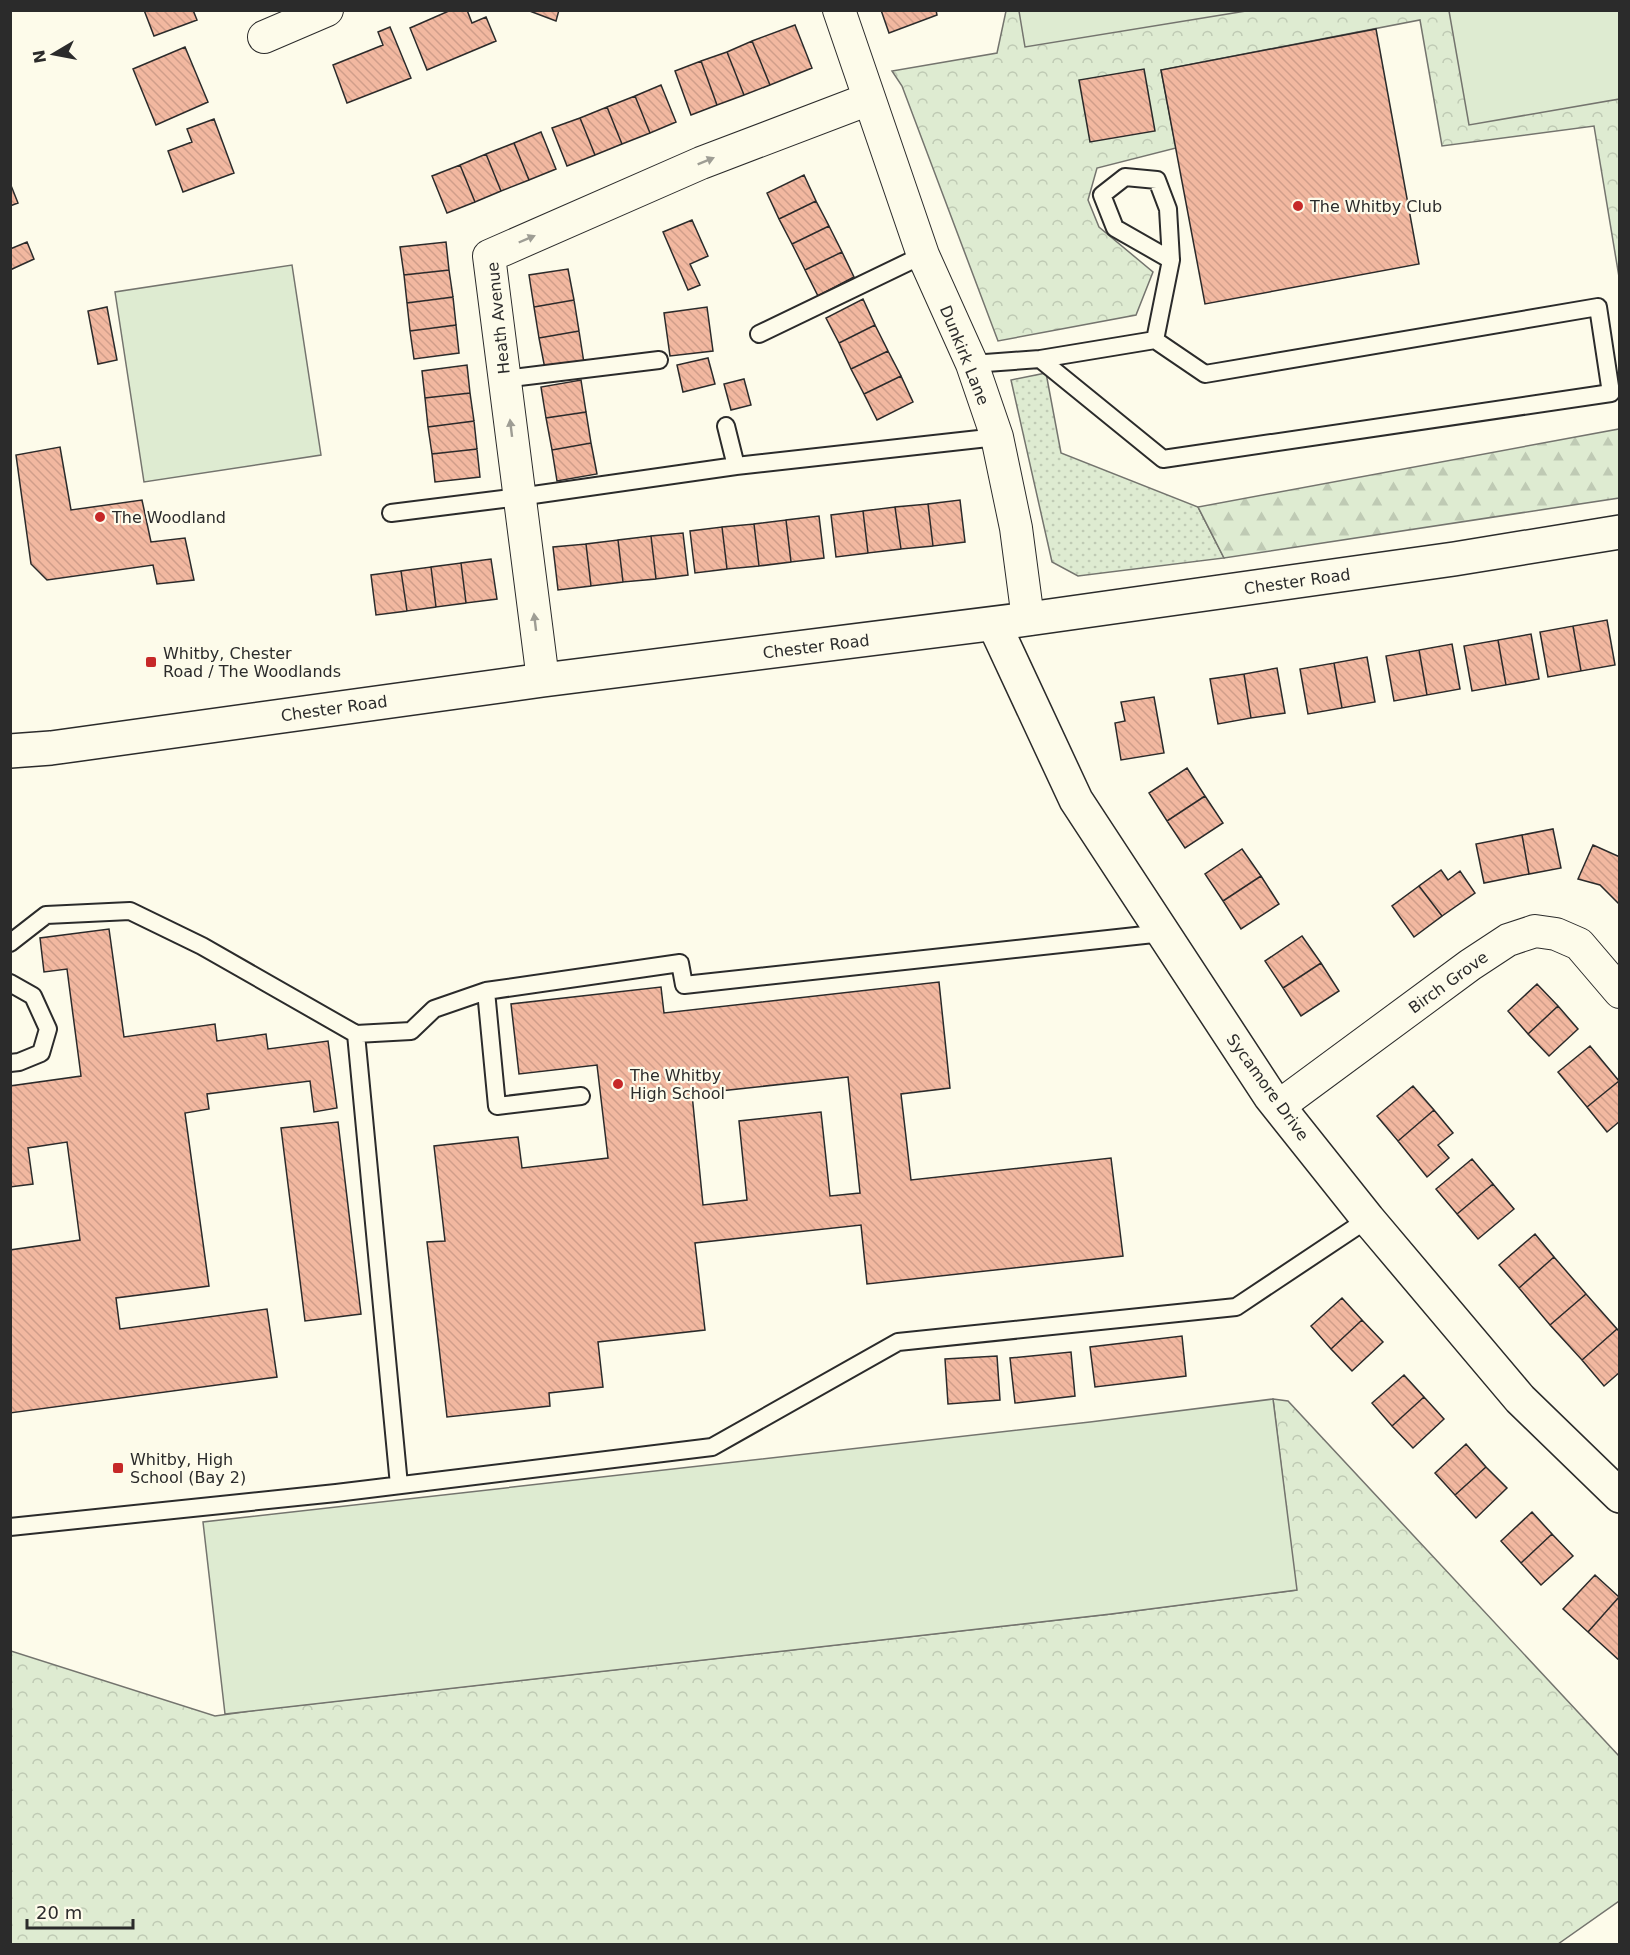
<svg xmlns="http://www.w3.org/2000/svg" width="1630" height="1955" font-family="'DejaVu Sans',sans-serif">
	<style>
		.grass { fill: url(#grass-dots); stroke: #74746e; stroke-width: 1.5 }
		.forest { fill: url(#forest-firs); stroke: #74746e; stroke-width: 1.5 }
		.park { fill: url(#park-crowns); stroke: #74746e; stroke-width: 1.5 }
		.pitch { fill: #deebd1; stroke: #74746e; stroke-width: 1.5 }
		.building { fill: url(#building-back-hatch); stroke: #2b2b2b; stroke-width: 1.5; fill-rule: evenodd }
		.lines { fill: none; stroke-linecap: round; stroke-linejoin: round }
		.service-casing { stroke: #2b2b2b; stroke-width: 20 }
		.minor-casing { stroke: #2b2b2b; stroke-width: 34 }
		.tertiary-casing { stroke: #2b2b2b; stroke-width: 36 }
		.primary-casing { stroke: #2b2b2b; stroke-width: 36 }
		.service { stroke: #fdfbea; stroke-width: 16 }
		.minor { stroke: #fdfbea; stroke-width: 32 }
		.tertiary { stroke: #fdfbea; stroke-width: 33 }
		.primary { stroke: #fdfbea; stroke-width: 33 }
		.oneway { fill: #9e9d94 }
		.poi-dot { fill: #c62828; stroke: #fdfbea; stroke-width: 2 }
		.labels { text-anchor: middle; stroke-width: 4.5; stroke-linejoin: round; paint-order: stroke }
		.poi-label { font-size: 16px; fill: #2b2b2b; stroke: #fdfbea; text-anchor: start }
		.street-label { font-size: 16px; fill: #2b2b2b; stroke: #fdfbea }
	</style>
	<defs>
		<pattern id="grass-dots" width="8" height="8" patternUnits="userSpaceOnUse" patternTransform="scale(1.5)"><rect width="8" height="8" fill="#deebd1"/><path d="M2 2h.1M6 6h.1" fill="none" stroke="#bfcab4" stroke-width="1.8" stroke-linecap="round"/></pattern>
		<pattern id="forest-firs" width="22" height="20" patternUnits="userSpaceOnUse" patternTransform="scale(1.5)"><rect width="22" height="20" fill="#deebd1"/><path d="M5 1l3.5 6h-7zM16 11l3.5 6h-7z" fill="#bfcab4"/></pattern>
		<pattern id="park-crowns" width="20" height="18" patternUnits="userSpaceOnUse" patternTransform="scale(1.5)"><rect width="20" height="18" fill="#deebd1"/><path d="M2 6a3 3 0 1 1 6 0M12 15a3 3 0 1 1 6 0" fill="none" stroke="#bfcab4"/></pattern>
		<pattern id="building-back-hatch" width="6" height="6" patternUnits="userSpaceOnUse" patternTransform="scale(1.5)"><rect width="6" height="6" fill="#f2b8a0"/><path d="M-1 5l2 2M0 0l6 6M5-1l2 2" fill="none" stroke="#d09e8a"/></pattern>
	</defs>
	<rect width="100%" height="100%" fill="#fdfbea"/>
	<path class="grass" d="M1046,373L1061,453L1198,507L1224,558L1078,576L1052,562L1011,380Z"/>
	<path class="forest" d="M1619,429V498L1224,558L1198,507Z"/>
	<path class="park" d="M1006,11H1619V277L1594,126L1442,146L1420,20L1161,70L1176,148L1097,168L1088,200L1099,227L1153,272L1136,315L998,341L902,86L892,71L997,53Z
		M1273,1399L1288,1401L1619,1756V1901L1558,1944H11V1651L215,1716L257,1710L1111,1614L1296,1590Z"/>
	<path class="pitch" d="M1019,11V10L1246,11L1025,47Z
		M1449,11H1619V99L1469,125Z
		M292,265L321,455L144,482L115,292Z
		M1273,1399L1297,1590L1111,1614L225,1714L203,1522L1090,1422Z"/>
	<path class="building" d="M144,10H193L197,20L154,36Z
		M451,10H467L472,23L486,17L496,41L427,70L410,28Z
		M527,10H559L556,21Z
		M881,10H936L937,15L889,33Z
		M795,25L812,68L770,85L752,41Z
		M390,27L411,78L347,103L333,65L383,45L378,32Z
		M1376,29L1419,264L1205,304L1161,70Z
		M752,41L770,85L744,95L727,52Z
		M185,47L208,102L156,125L133,69Z
		M727,52L744,95L717,105L701,61Z
		M701,61L717,105L691,115L675,71Z
		M1144,69L1155,131L1090,142L1079,80Z
		M661,85L676,122L650,133L635,96Z
		M635,96L650,133L622,144L607,107Z
		M607,107L622,144L595,155L580,118Z
		M580,118L595,155L567,166L552,128Z
		M214,119L234,173L183,192L168,151L192,142L187,129Z
		M541,132L556,169L529,180L514,143Z
		M514,143L529,180L501,191L486,154Z
		M486,154L501,191L475,202L460,165Z
		M460,165L475,202L447,213L432,176Z
		M804,175L816,201L779,219L767,193Z
		M10,183L18,203L10,206Z
		M816,201L829,226L792,244L779,219Z
		M692,220L708,256L690,264L700,285L688,290L663,232Z
		M829,226L842,252L805,270L792,244Z
		M27,242L34,259L10,270V249Z
		M446,242L449,270L404,275L400,247Z
		M842,252L854,277L818,296L805,270Z
		M568,269L574,300L534,307L529,275Z
		M449,270L453,297L407,303L404,275Z
		M453,297L456,325L410,331L407,303Z
		M863,299L875,325L839,343L826,318Z
		M574,300L579,331L539,338L534,307Z
		M107,307L117,360L98,364L88,311Z
		M707,307L713,351L670,356L664,313Z
		M456,325L459,353L414,359L410,331Z
		M875,325L888,351L851,369L839,343Z
		M579,331L584,363L545,369L539,338Z
		M888,351L901,376L864,394L851,369Z
		M708,358L715,384L683,392L677,365Z
		M467,365L470,393L425,398L422,371Z
		M901,376L913,402L877,420L864,394Z
		M744,379L751,405L731,410L724,384Z
		M581,380L586,412L546,418L541,387Z
		M470,393L474,421L428,427L425,398Z
		M586,412L591,443L552,450L546,418Z
		M474,421L477,449L432,454L428,427Z
		M591,443L597,474L557,481L552,450Z
		M60,447L71,510L142,500L151,542L185,538L194,580L157,584L153,565L47,580L31,564L16,455Z
		M477,449L480,477L435,482L432,454Z
		M960,500L965,542L933,546L928,504Z
		M928,504L933,546L901,549L895,507Z
		M895,507L901,549L868,553L863,511Z
		M863,511L868,553L836,557L831,515Z
		M819,516L824,558L791,562L786,520Z
		M786,520L791,562L759,566L754,524Z
		M754,524L759,566L727,569L722,527Z
		M722,527L727,569L695,573L690,531Z
		M683,533L688,575L656,579L651,536Z
		M651,536L656,579L623,582L618,540Z
		M618,540L623,582L591,586L586,544Z
		M586,544L591,586L558,590L553,547Z
		M491,559L497,599L466,603L461,563Z
		M461,563L466,603L436,607L431,567Z
		M431,567L436,607L407,611L401,571Z
		M401,571L407,611L376,615L371,575Z
		M1607,620L1615,665L1581,671L1573,626Z
		M1573,626L1581,671L1548,677L1540,632Z
		M1531,634L1539,679L1506,685L1498,640Z
		M1498,640L1506,685L1472,691L1464,646Z
		M1452,644L1460,689L1427,695L1419,650Z
		M1419,650L1427,695L1394,701L1386,656Z
		M1367,657L1375,702L1342,708L1334,663Z
		M1334,663L1342,708L1308,714L1300,669Z
		M1277,668L1285,713L1251,718L1244,674Z
		M1244,674L1251,718L1218,724L1210,679Z
		M1154,697L1164,753L1121,760L1115,723L1125,721L1121,702Z
		M1187,768L1205,796L1167,821L1149,793Z
		M1205,796L1223,823L1185,848L1167,821Z
		M1553,829L1561,868L1529,874L1522,835Z
		M1522,835L1529,874L1484,883L1476,844Z
		M1593,845L1620,857V905L1600,885L1578,879Z
		M1242,849L1261,876L1223,901L1205,874Z
		M1441,870L1448,880L1460,871L1475,893L1442,916L1419,886Z
		M1261,876L1279,904L1241,929L1223,901Z
		M1419,886L1442,916L1414,937L1392,906Z
		M109,929L124,1037L215,1024L217,1041L266,1034L268,1049L328,1041L337,1108L314,1112L310,1081L207,1094L209,1109L185,1113L209,1286L116,1298L120,1329L267,1309L277,1377L10,1413V1250L80,1240L67,1142L28,1148L33,1184L10,1187V1086L81,1076L67,969L44,972L40,938Z
		M1302,936L1321,963L1283,988L1265,961Z
		M1321,963L1339,991L1301,1016L1283,988Z
		M939,982L950,1088L901,1094L911,1180L1111,1158L1123,1256L867,1284L861,1225L695,1243L705,1330L598,1342L603,1387L549,1393L550,1406L447,1417L427,1242L445,1241L434,1146L518,1137L522,1168L608,1158L597,1065L519,1074L511,1004L661,987L664,1013ZM848,1077L860,1193L830,1196L821,1112L739,1121L747,1200L703,1205L692,1094Z
		M1537,984L1558,1006L1528,1034L1508,1011Z
		M1558,1006L1578,1029L1549,1056L1528,1034Z
		M1590,1046L1619,1081L1587,1107L1558,1072Z
		M1619,1081L1620,1121L1607,1132L1587,1107Z
		M1413,1086L1434,1110L1398,1141L1377,1116Z
		M1434,1110L1453,1133L1438,1145L1449,1158L1427,1177L1398,1141Z
		M338,1122L361,1314L305,1321L281,1128Z
		M1472,1159L1493,1184L1457,1214L1436,1189Z
		M1493,1184L1514,1209L1478,1239L1457,1214Z
		M1535,1234L1554,1257L1519,1288L1499,1265Z
		M1554,1257L1586,1294L1550,1325L1519,1288Z
		M1586,1294L1617,1329L1582,1360L1550,1325Z
		M1342,1298L1362,1320L1331,1349L1311,1326Z
		M1362,1320L1383,1342L1352,1371L1331,1349Z
		M1617,1329L1620,1332V1372L1604,1386L1582,1360Z
		M1182,1336L1186,1376L1095,1387L1090,1347Z
		M1071,1352L1075,1396L1015,1403L1010,1358Z
		M997,1356L1000,1400L948,1404L945,1359Z
		M1404,1375L1424,1397L1392,1426L1372,1403Z
		M1424,1397L1444,1419L1413,1448L1392,1426Z
		M1466,1444L1486,1467L1455,1495L1435,1473Z
		M1486,1467L1507,1488L1476,1518L1455,1495Z
		M1532,1512L1552,1534L1521,1563L1501,1541Z
		M1552,1534L1573,1556L1541,1585L1521,1563Z
		M1595,1575L1619,1597L1588,1632L1563,1609Z
		M1619,1597L1620,1598V1661L1588,1632Z"/>
	<g class="lines">
		<defs>
			<path id="service" d="M759,334L923,255
				M1155,340L1171,260L1115,228L1102,195L1125,177L1157,180L1168,209L1171,260
				M972,364L1040,359L1155,340L1205,374L1598,307L1611,393L1163,459L1040,359
				M504,379L659,360
				M726,426L736,466
				M391,513L519,497L736,466L997,437
				M10,943L46,915L130,911L202,946L356,1034L411,1031L434,1009L486,991
				M10,983L33,996L48,1029L41,1053L19,1062L10,1063
				M356,1034L399,1485
				M581,1096L497,1106L486,991L680,963L684,985L1163,933
				M10,1527L336,1493L712,1447L898,1342L1236,1307L1368,1219"/>
			<path id="minor" d="M839,10L923,255L972,364L997,437L1016,528L1028,619
				M264,37L327,10
				M543,680L489,256L701,163L869,99
				M1279,1106L1470,965L1508,940L1535,931L1556,934L1579,944L1620,992"/>
			<path id="tertiary" d="M994,624L1076,800L1270,1096L1368,1219L1520,1399L1620,1496"/>
			<path id="primary" d="M10,751L51,748L543,680L1028,619L1454,559L1620,532"/>
		</defs>
		<use href="#service" class="service-casing"/>
		<use href="#minor" class="minor-casing"/>
		<use href="#tertiary" class="tertiary-casing"/>
		<use href="#primary" class="primary-casing"/>
		<use href="#service" class="service"/>
		<use href="#minor" class="minor"/>
		<use href="#tertiary" class="tertiary"/>
		<use href="#primary" class="primary"/>
	</g>
	<defs><path id="oneway-solid" d="M-6-.8H1V-3.2L6.5 0L1 3.2V.8H-6Z" transform="scale(1.5)"/></defs>
	<g class="oneway">
		<use href="#oneway-solid" transform="translate(706 161) rotate(-22)"/>
		<use href="#oneway-solid" transform="translate(527 239) rotate(-23)"/>
		<use href="#oneway-solid" transform="translate(511 428) rotate(-97)"/>
		<use href="#oneway-solid" transform="translate(535 622) rotate(-97)"/>
	</g>
	<g class="poi-dot">
		<circle cx="1298" cy="206" r="6"/>
		<circle cx="100" cy="517" r="6"/>
		<rect x="145" y="656" width="12" height="12" rx="3"/>
		<circle cx="618" cy="1084" r="6"/>
		<rect x="112" y="1462" width="12" height="12" rx="3"/>
	</g>
	<g class="labels">
		<g class="poi-label">
			<text x="1310" y="212">The Whitby Club</text>
			<text x="112" y="523">The Woodland</text>
			<text x="163" y="659">Whitby, Chester<tspan x="163" dy="18">Road / The Woodlands</tspan></text>
			<text x="630" y="1081">The Whitby<tspan x="630" dy="18">High School</tspan></text>
			<text x="130" y="1465">Whitby, High<tspan x="130" dy="18">School (Bay 2)</tspan></text>
		</g>
		<g class="street-label">
			<text transform="translate(498 318) rotate(-96)" y="6">Heath Avenue</text>
			<text transform="translate(965 355) rotate(68)" y="6">Dunkirk Lane</text>
			<text transform="translate(1297 581) rotate(-8)" y="6">Chester Road</text>
			<text transform="translate(816 646) rotate(-7)" y="6">Chester Road</text>
			<text transform="translate(334 708) rotate(-8)" y="6">Chester Road</text>
			<text transform="translate(1448 982) rotate(-36)" y="6">Birch Grove</text>
			<text transform="translate(1268 1087) rotate(54)" y="6">Sycamore Drive</text>
		</g>
	</g>
	<rect width="1630" height="1955" fill="none" stroke="#2b2b2b" stroke-width="24"/>
	<g transform="translate(54 54) rotate(260)" stroke="#fdfbea" stroke-width="4.5" paint-order="stroke">
	<path d="M0-4.5L10 22L0 15L-10 22Z" fill="#2b2b2b"/>
	<text y="-9" font-size="16" font-weight="bold" text-anchor="middle" fill="#2b2b2b">N</text>
	</g>
	<path d="M27 1919v9h106v-9" fill="none" stroke="#2b2b2b" stroke-width="3"/>
	<text x="36" y="1919" font-size="18" fill="#2b2b2b" stroke="#fdfbea" stroke-width="4.5" paint-order="stroke">20 m</text>
</svg>
